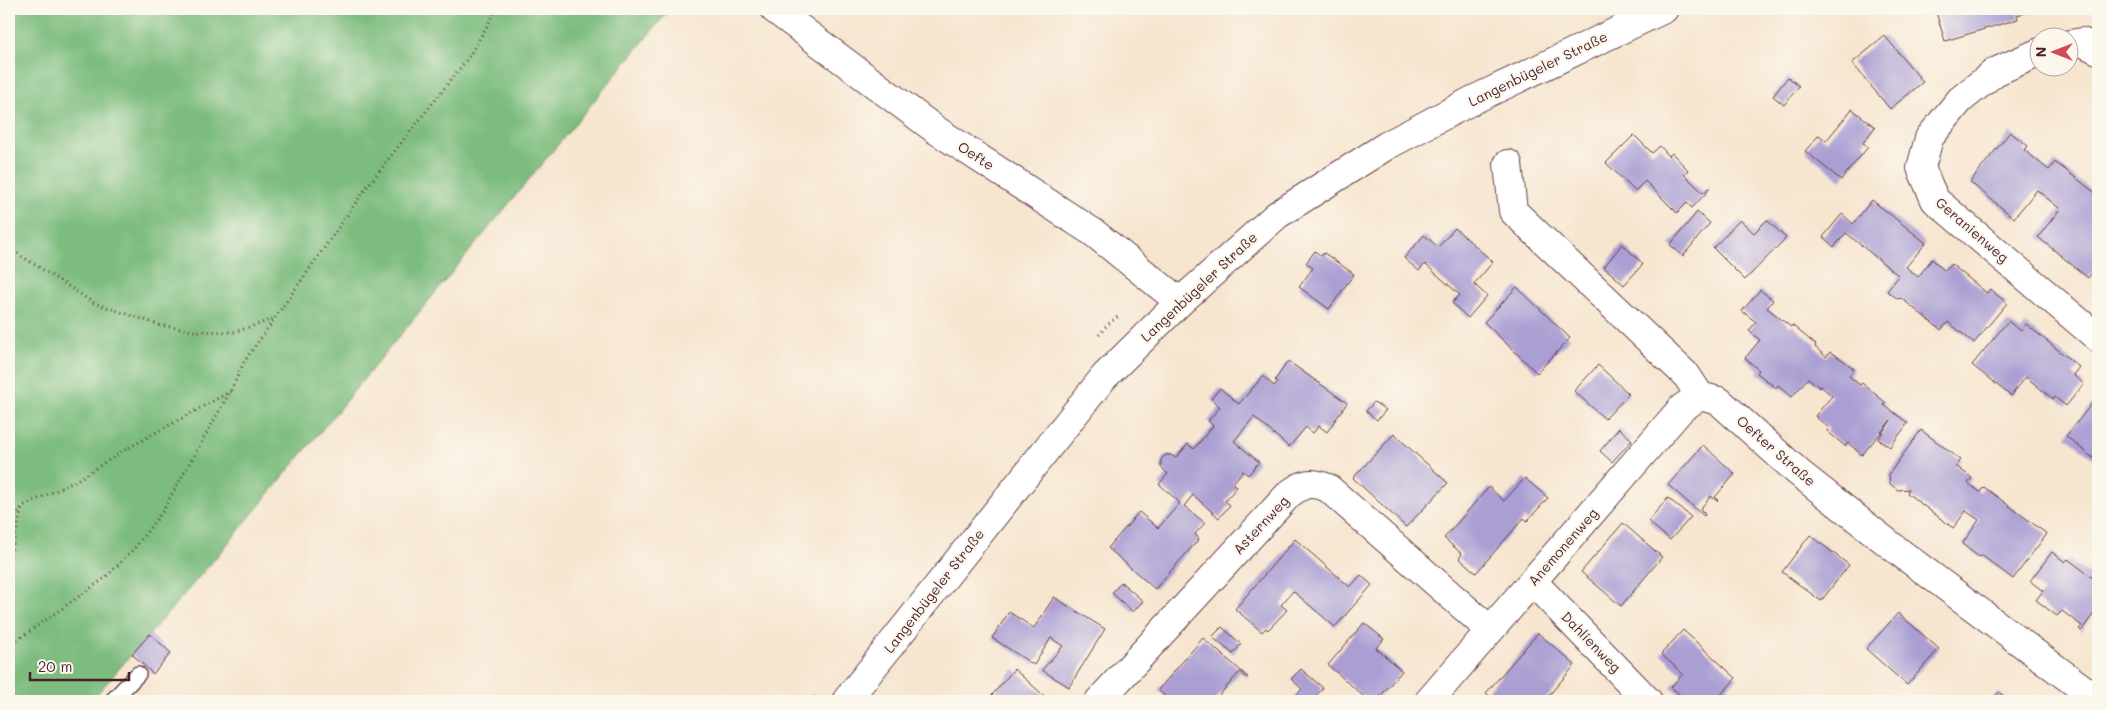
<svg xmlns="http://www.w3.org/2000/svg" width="2107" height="710" font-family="Mali,sans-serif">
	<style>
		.forest { fill: #7cbc7e; stroke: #636e54 }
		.building { fill: #aa9ed3 }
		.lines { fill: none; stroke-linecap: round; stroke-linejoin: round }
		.service-casing { stroke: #643d44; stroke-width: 18 }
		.minor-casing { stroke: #643d44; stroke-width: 30 }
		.secondary-casing { stroke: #643d44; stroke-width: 30 }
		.path { stroke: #643d44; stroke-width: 3; stroke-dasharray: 1 4; stroke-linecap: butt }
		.service { stroke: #fff; stroke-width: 15 }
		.minor { stroke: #fff; stroke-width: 28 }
		.secondary { stroke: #fff; stroke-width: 28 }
		.labels { text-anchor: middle; stroke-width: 4.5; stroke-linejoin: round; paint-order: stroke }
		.street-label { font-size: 14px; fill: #4a1f2b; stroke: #fbf7ec }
	</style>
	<rect width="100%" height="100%" fill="#fbf7ec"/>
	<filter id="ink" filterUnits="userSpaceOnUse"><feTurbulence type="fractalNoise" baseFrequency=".02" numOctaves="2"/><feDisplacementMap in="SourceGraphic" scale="10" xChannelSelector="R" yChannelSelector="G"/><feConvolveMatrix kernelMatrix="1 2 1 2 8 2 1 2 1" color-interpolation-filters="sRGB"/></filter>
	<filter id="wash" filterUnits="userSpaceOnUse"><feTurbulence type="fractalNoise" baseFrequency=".0096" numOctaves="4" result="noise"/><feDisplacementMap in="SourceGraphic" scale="20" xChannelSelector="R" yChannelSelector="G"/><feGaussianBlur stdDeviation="1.12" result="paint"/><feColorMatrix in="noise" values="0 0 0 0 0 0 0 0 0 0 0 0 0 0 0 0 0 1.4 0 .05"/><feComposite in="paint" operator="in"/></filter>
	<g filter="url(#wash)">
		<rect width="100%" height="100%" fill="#f6e5cf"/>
		<path class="forest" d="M9,9H670L220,553L91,701H9Z"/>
		<g id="blocks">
			<path class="building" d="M1935,9H2040L2017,15L2018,19L1945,41Z
				M1885,36L1923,82L1890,109L1852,63Z
				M1788,77L1799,86L1784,105L1773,96Z
				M1852,109L1875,127L1863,143L1868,147L1841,180L1805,151L1819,135L1826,141Z
				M2010,132L2028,146L2024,150L2049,170L2055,162L2098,195V265L2088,278L2038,237L2060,209L2037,190L2014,218L1970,182Z
				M1634,135L1652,153L1660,146L1669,156L1672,153L1688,170L1684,174L1703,193L1708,188L1710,189L1692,208L1687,203L1677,213L1645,181L1635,191L1606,163Z
				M1872,200L1926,243L1906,267L1918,277L1932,259L1945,271L1951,264L1987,293L1990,289L2007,303L1974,343L1948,322L1941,330L1901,298L1898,299L1887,291L1899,276L1846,233L1834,247L1823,237L1842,214L1853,224Z
				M1697,212L1710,223L1683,256L1670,245Z
				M1740,220L1754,233L1767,220L1786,238L1745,280L1713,248Z
				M1455,228L1493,262L1474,284L1487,296L1468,318L1452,303L1460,295L1425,264L1419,271L1404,258L1424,235L1438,247Z
				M1622,244L1643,264L1624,285L1604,267Z
				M1315,251L1321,256L1324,253L1354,274L1329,309L1299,287L1313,268L1306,263Z
				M1517,287L1570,338L1537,373L1484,322Z
				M1760,290L1773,300L1767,308L1791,327L1792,325L1816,345L1815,347L1826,357L1830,352L1843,360L1854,369L1849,376L1860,385L1862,383L1886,403L1884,405L1908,423L1890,447L1878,439L1891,420L1862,455L1848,443L1845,446L1827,431L1829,428L1815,416L1832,396L1821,386L1820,388L1808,378L1792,397L1778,385L1776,388L1757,373L1759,370L1745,358L1760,340L1749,331L1756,322L1742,311Z
				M2008,321L2021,331L2026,324L2079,367L2073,375L2084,384L2066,406L2055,397L2053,399L2026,377L2011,396L1972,365Z
				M1288,361L1347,403L1327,432L1319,426L1313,433L1306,427L1289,447L1254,417L1234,441L1259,462L1248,475L1243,471L1233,483L1237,487L1225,501L1230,505L1219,518L1193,495L1184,506L1205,523L1195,534L1199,539L1155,589L1108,548L1139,512L1158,528L1180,503L1159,484L1168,474L1161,467V460L1165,455H1171L1176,458L1188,444L1194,449L1213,426L1208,421L1220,407L1211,399L1220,388L1239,404L1263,376L1274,386L1277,382L1275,380Z
				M1598,365L1629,394L1605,419L1574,391Z
				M2098,396V462L2066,436Z
				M1374,402L1386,410L1377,420L1366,411Z
				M1619,428L1632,440L1612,462L1600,451Z
				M1921,430L1961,460L1956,466L1972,478L1968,483L1980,492L1984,487L2047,534L2013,579L1981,555L1979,557L1962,544L1979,520L1966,511L1953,528L1907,493L1909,489L1898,490L1890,484L1889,474Z
				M1394,434L1448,483L1406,527L1353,478Z
				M1703,445L1735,474L1715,497L1718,500L1717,501L1711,496L1700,509L1705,514L1704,516L1668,485Z
				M1525,478L1548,498L1527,521L1524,518L1476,573L1459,558L1462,554L1444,538L1489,487L1504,501Z
				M1668,498L1691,517L1670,540L1648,521Z
				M1623,523L1662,557L1621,606L1581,572Z
				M1810,535L1849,565L1821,601L1782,572Z
				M1295,539L1350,587L1361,575L1372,585L1335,627L1293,591L1281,605L1287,610L1268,630L1266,628L1262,632L1235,609Z
				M2052,552L2065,562L2068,559L2098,582V608L2081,631L2079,629L2082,626L2062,611L2057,616L2036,600L2043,591L2030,581Z
				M1121,582L1143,601L1133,612L1112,593Z
				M1054,597L1105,629L1069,687L1042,670L1063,646L1051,638L1034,665L992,638L1009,612L1034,628Z
				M1898,613L1939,649L1907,685L1866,649Z
				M1364,623L1384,639L1376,648L1402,671L1376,701H1369L1328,665Z
				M1222,627L1241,644L1233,654L1212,637Z
				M1683,630L1736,678L1717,699L1719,701H1716L1711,696L1706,701H1687L1671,687L1683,674L1661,654Z
				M1538,633L1575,665L1544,701H1496L1486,693Z
				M150,634L171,653L153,674L132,654Z
				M1203,638L1248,677L1247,678L1240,672L1214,701H1170L1158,690Z
				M1014,669L1050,701H987Z
				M1301,669L1323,688L1313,699L1316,701H1291L1302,689L1291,679Z
				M1999,692L2009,701H1990Z"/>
		</g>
	</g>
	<g filter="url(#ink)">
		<use href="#blocks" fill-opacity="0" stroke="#643d44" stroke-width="1"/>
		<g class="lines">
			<defs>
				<path id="service" d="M112,701L138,674"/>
				<path id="minor" d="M774,9L936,130L1094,233L1180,302
					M2070,44L2082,42L2098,50
					M2040,52L1995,72L1960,100L1929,138L1921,168L1935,200L2098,338
					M1508,164L1513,211L1687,376L1700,396L1719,401L1799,473L1898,551L2098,700
					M1533,582L1648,701
					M1099,701L1289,494C1304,483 1310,481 1328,488L1490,630
					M1429,701L1682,408L1700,396"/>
				<path id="secondary" d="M846,701L1104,377L1180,302L1277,215L1386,146L1473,100L1664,9"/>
			</defs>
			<use href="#service" class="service-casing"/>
			<use href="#minor" class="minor-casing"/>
			<use href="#secondary" class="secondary-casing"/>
			<path class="path" d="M9,248L94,303L160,325L192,331L235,332L273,319
				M1099,335L1108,324L1119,316
				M9,525L23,506L74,482L128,448L231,391
				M9,559L22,509
				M9,646L105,578L133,550L162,512L231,390L244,362L369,184L468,58L497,9
				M811,701L815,696"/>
			<use href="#service" class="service"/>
			<use href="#minor" class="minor"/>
			<use href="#secondary" class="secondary"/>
		</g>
	</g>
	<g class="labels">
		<g class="street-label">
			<text transform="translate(1538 69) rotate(-26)" y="5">Langenbügeler Straße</text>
			<text transform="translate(976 156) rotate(33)" y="5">Oefte</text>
			<text transform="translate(1972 230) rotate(41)" y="5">Geranienweg</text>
			<text transform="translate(1199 287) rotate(-43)" y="5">Langenbügeler Straße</text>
			<text transform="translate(1776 451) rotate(41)" y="5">Oefter Straße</text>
			<text transform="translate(1261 525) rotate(-47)" y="5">Asternweg</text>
			<text transform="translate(1563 547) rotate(-49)" y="5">Anemonenweg</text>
			<text transform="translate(934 591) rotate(-52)" y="5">Langenbügeler Straße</text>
			<text transform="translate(1591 642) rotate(46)" y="5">Dahlienweg</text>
		</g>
	</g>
	<rect width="2107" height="710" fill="none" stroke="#fbf7ec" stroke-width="30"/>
	<g transform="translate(2054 52) rotate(270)"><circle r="24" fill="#fbf7ec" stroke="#b4a19f"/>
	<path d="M0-4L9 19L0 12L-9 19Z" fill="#d1495b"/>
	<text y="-8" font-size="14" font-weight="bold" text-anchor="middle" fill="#4a1f2b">N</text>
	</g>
	<path d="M30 672v8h99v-8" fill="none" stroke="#4a1f2b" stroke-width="2.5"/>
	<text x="38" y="672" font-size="15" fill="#4a1f2b" stroke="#fbf7ec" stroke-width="4" paint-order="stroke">20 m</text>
</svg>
